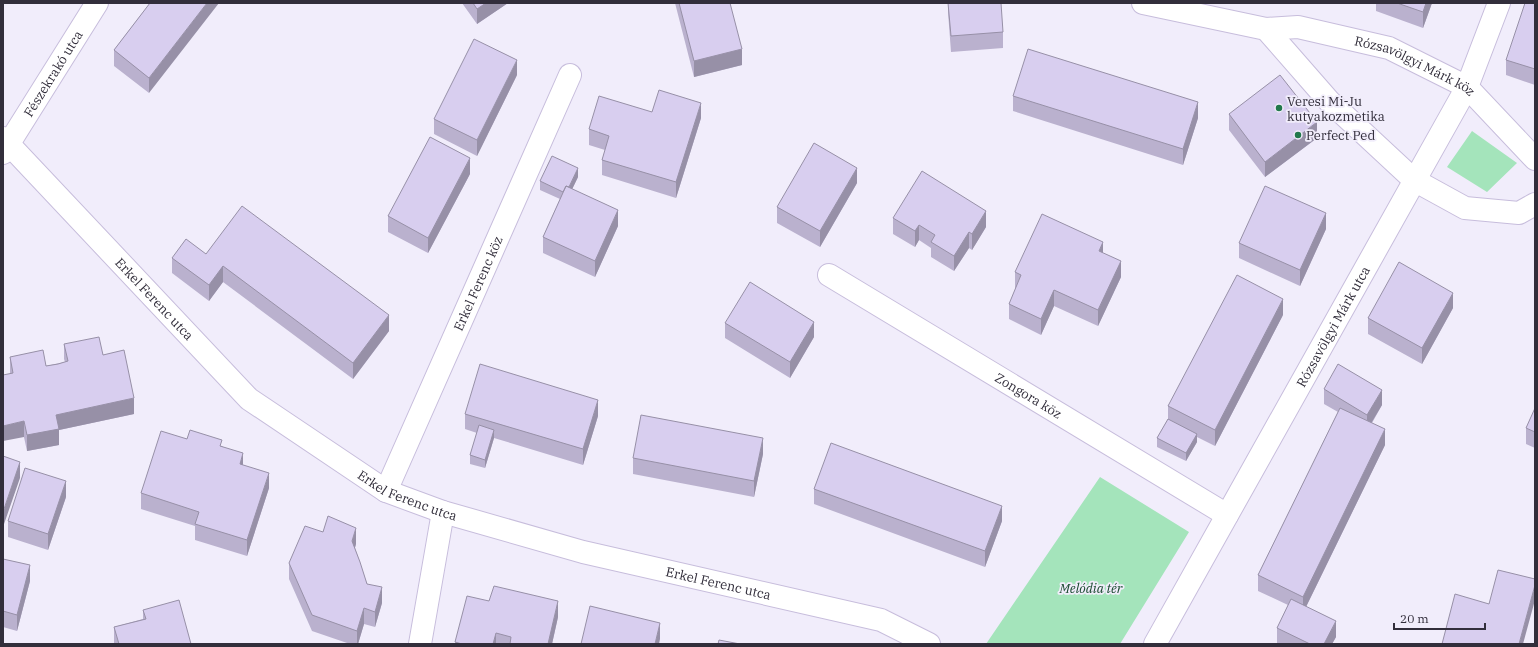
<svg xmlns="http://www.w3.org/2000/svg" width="1538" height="647" font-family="'IBM Plex Serif',serif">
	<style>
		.green { fill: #a4e4bb }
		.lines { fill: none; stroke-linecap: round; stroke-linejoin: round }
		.minor-casing { stroke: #c7bddc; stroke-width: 24 }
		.minor { stroke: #fff; stroke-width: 22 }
		.wall { fill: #bab1ce }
		.shaded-wall { fill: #9790a7 }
		.building { fill: #d8ceef; stroke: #9790a7 }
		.poi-dot { fill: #21784b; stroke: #f1edfb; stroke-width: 1.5 }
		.labels { text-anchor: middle; stroke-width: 3.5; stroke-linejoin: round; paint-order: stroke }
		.street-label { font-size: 13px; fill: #322e3b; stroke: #f1edfb }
		.poi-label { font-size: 13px; fill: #322e3b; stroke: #f1edfb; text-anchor: start }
		.park-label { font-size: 13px; font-style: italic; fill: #16472c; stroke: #f1edfb }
	</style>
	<rect width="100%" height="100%" fill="#f1edfb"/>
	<path class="green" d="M1472,131L1517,163L1487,192L1447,167Z
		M1100,477L1189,532L1120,644H986Z"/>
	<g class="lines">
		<defs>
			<g id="minor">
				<path d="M1143,3L1266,29L1329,101L1414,180L1465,208L1519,213L1535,204"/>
				<path id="s1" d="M1266,29L1298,27L1389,48L1467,87L1535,159"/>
				<path id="s2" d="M3,138L249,399L386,491L443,512L583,552L881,620L929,644"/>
				<path id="s3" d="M3,153L97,3"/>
				<path id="s4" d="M829,275L1227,515"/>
				<path id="s5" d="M386,491L570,75"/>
				<path d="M420,644L443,512"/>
				<path id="s6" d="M1155,644L1467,87L1499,3"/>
			</g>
		</defs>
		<use href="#minor" class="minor-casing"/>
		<use href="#minor" class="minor"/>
	</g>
	<path class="wall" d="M150,3L149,93L114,66V50Z
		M462,3H508L477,24Z
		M675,3H730L742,65L694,77Z
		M948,3L1003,32V48L951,52L948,12Z
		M1376,3H1432L1423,28L1376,11Z
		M1535,3V85L1506,75V60Z
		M517,75L477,156L434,134V119Z
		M1013,96L1198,118L1183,165L1013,111Z
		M652,112L701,118L676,198L602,175V160L605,150L589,145V129Z
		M1229,114L1317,138L1265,177L1229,130Z
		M470,174L428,253L388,232V216Z
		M578,177L572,189L618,226L595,277L543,253V237L560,199L540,190V181Z
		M857,183L820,247L777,223V207Z
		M893,218L986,227L972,250L969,248L954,271L931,257V248L919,240L915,247L893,234Z
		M1326,229L1300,286L1239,258V243Z
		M1103,253L1121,277L1098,326L1054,306L1041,335L1009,319V304L1016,288H1015V272Z
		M206,254L389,331L353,379L223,282L209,301L172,273V258Z
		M1453,308L1422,364L1368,334V318Z
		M1283,315L1215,446L1197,437V442L1186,461L1157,447V438L1168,419V406Z
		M725,323L814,337L790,378L725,338Z
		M64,344L103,355L134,414L59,430V445L27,451L10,373V357L46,366L65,362L64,359Z
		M1324,389L1382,405L1372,423L1385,445L1306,607L1336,637L1332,644H1277V628L1288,605L1258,591V575L1338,412L1324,404Z
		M1535,408V448L1526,444V428Z
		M465,414L598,416L583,465L494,438L485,468L470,464V455L477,433L465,429Z
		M187,439L222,446L269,488L247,556L195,540V526L141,509V493Z
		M763,454L754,497L633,474V458Z
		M814,489L1002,521L985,567L814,504Z
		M66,497L48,550L8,537V521Z
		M356,544L355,548L367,584L382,603L375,627L364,624L358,644H350L312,631L289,579V563Z
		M3,559L30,581L17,631L3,627Z
		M143,610L191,644H114V627L143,619Z
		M558,617L552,644H455V642Z"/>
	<path class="shaded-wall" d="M207,3H219L149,93V78Z
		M486,3H508L477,24V9Z
		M1426,3H1432L1423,28V12Z
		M742,49V65L694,77V61Z
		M517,60V75L477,156V140Z
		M1198,102V118L1183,165V149Z
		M701,103V118L676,198V182Z
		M1317,122V138L1265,177V162Z
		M470,158V174L428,253V238Z
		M578,168V177L566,202V194Z
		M857,168V183L820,247V231Z
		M618,210V226L595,277V261Z
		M986,211V227L972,250V234Z
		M1326,213V229L1300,286V270Z
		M919,225V240L915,247V231Z
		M969,232V248L954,271V256Z
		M1103,242V257L1099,251Z
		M1121,261V277L1098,326V310Z
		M223,266V282L209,301V285Z
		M1054,290V306L1041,335V319Z
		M1453,293V308L1422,364V348Z
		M1283,299V315L1215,446V430Z
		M389,315V331L353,379V363Z
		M814,322V337L790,378V362Z
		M1382,390V405L1367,430V415Z
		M134,398V414L59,430V445L27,451V435L56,415Z
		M598,400V416L583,465V449Z
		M24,421V437L3,441V426Z
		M1385,429V445L1303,613V597Z
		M494,430V438L485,468V460Z
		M1197,434V442L1186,461V453Z
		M763,438V454L754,497V481Z
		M243,453V469L240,464Z
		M20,462V478L3,527V512Z
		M269,473V488L247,556V540Z
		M66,481V497L48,550V534Z
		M1002,506V521L985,567V551Z
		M356,528V544L352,557V541Z
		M30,565V581L17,631V615Z
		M1535,585V600L1523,644H1519Z
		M382,587V603L375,627V612Z
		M558,601V617L552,644H548Z
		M364,608V624L358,644H357V631Z
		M1336,621V637L1332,644H1324Z
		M660,623V639L659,644H655Z
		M496,633V644H493Z"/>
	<path class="building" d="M150,3H207L149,78L114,50Z
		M473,3H486L477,9Z
		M679,3H730L742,49L694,61Z
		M948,3H1001L1003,32L951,36Z
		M1397,3H1426L1423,12Z
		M1525,3H1535V69L1506,60Z
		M474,39L517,60L477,140L434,119Z
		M1028,49L1198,102L1183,149L1013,96Z
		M1280,75L1317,122L1265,162L1229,114Z
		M659,90L701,103L676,182L602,160L609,136L589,129L599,96L652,112Z
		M430,137L470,158L428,238L388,216Z
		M814,143L857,168L820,231L777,207Z
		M552,156L578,168L569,187L566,186L563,192L540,181Z
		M922,171L986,211L972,234L969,232L954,256L931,242L935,235L919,225L915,231L893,218Z
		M566,186L618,210L595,261L543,237Z
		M1265,186L1326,213L1300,270L1239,243Z
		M242,206L389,315L353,363L223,266L209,285L172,258L186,239L206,254Z
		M1042,214L1103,242L1099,251L1121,261L1098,310L1054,290L1041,319L1009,304L1021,275L1015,272Z
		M1399,262L1453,293L1422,348L1368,318Z
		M1237,275L1283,299L1215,430L1168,406Z
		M750,282L814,322L790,362L725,323Z
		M99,337L103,355L124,350L134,398L56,415L59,429L27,435L24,421L3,426V375L13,373L10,357L43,350L46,366L58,364L68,361L64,344Z
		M480,364L598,400L583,449L465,414Z
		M1338,364L1382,390L1367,415L1324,389Z
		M1340,408L1385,429L1303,597L1258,575Z
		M1535,408V432L1526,428Z
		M641,415L763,438L754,481L633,458Z
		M1168,419L1197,434L1186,453L1157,438Z
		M479,425L494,430L485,460L470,455Z
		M190,430L222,440L220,446L243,453L240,464L269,473L247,540L195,524L199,512L141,493L161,431L187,439Z
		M831,443L1002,506L985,551L814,489Z
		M3,456L20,462L3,512Z
		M25,468L66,481L48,534L8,521Z
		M328,516L356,528L352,541L360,562L367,584L382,587L375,612L364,608L357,631L312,615L289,563L305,526L323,532Z
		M3,559L30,565L17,615L3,611Z
		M1498,570L1535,579V585L1519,644H1442L1455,594L1489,604Z
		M494,586L558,601L548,644H510L511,637L496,633L493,644H462L455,642L467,596L489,601Z
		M1291,599L1336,621L1324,644H1310L1277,628Z
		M179,600L191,644H119L114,627L146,619L143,610Z
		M590,606L660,623L655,644H581Z
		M719,640L740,644H718Z"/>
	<g class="poi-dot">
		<circle cx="1279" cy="108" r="4"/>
		<circle cx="1298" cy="135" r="4"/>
	</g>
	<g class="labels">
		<g class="street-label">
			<text dy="5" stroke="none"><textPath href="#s1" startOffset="156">Rózsavölgyi Márk köz</textPath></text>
			<text dy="5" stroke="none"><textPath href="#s3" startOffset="94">Fészekrakó utca</textPath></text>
			<text dy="5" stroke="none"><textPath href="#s5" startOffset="227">Erkel Ferenc köz</textPath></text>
			<text dy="5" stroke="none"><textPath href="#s2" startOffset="221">Erkel Ferenc utca</textPath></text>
			<text dy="5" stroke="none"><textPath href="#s6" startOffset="364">Rózsavölgyi Márk utca</textPath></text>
			<text dy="5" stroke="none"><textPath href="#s4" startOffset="233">Zongora köz</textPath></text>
			<text dy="5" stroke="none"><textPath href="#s2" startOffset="545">Erkel Ferenc utca</textPath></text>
			<text dy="5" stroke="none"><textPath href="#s2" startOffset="869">Erkel Ferenc utca</textPath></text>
		</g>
		<g class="poi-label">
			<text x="1287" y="106">Veresi Mi-Ju<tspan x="1287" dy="15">kutyakozmetika</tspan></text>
			<text x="1306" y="140">Perfect Ped</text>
		</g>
		<g class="park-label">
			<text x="1091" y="593">Melódia tér</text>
		</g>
	</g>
	<rect width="1538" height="647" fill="none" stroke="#322e3b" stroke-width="8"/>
	<path d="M1394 623v6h91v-6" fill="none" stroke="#322e3b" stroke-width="2"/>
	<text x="1400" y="623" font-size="12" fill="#322e3b" stroke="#f1edfb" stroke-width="3" paint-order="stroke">20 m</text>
</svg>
